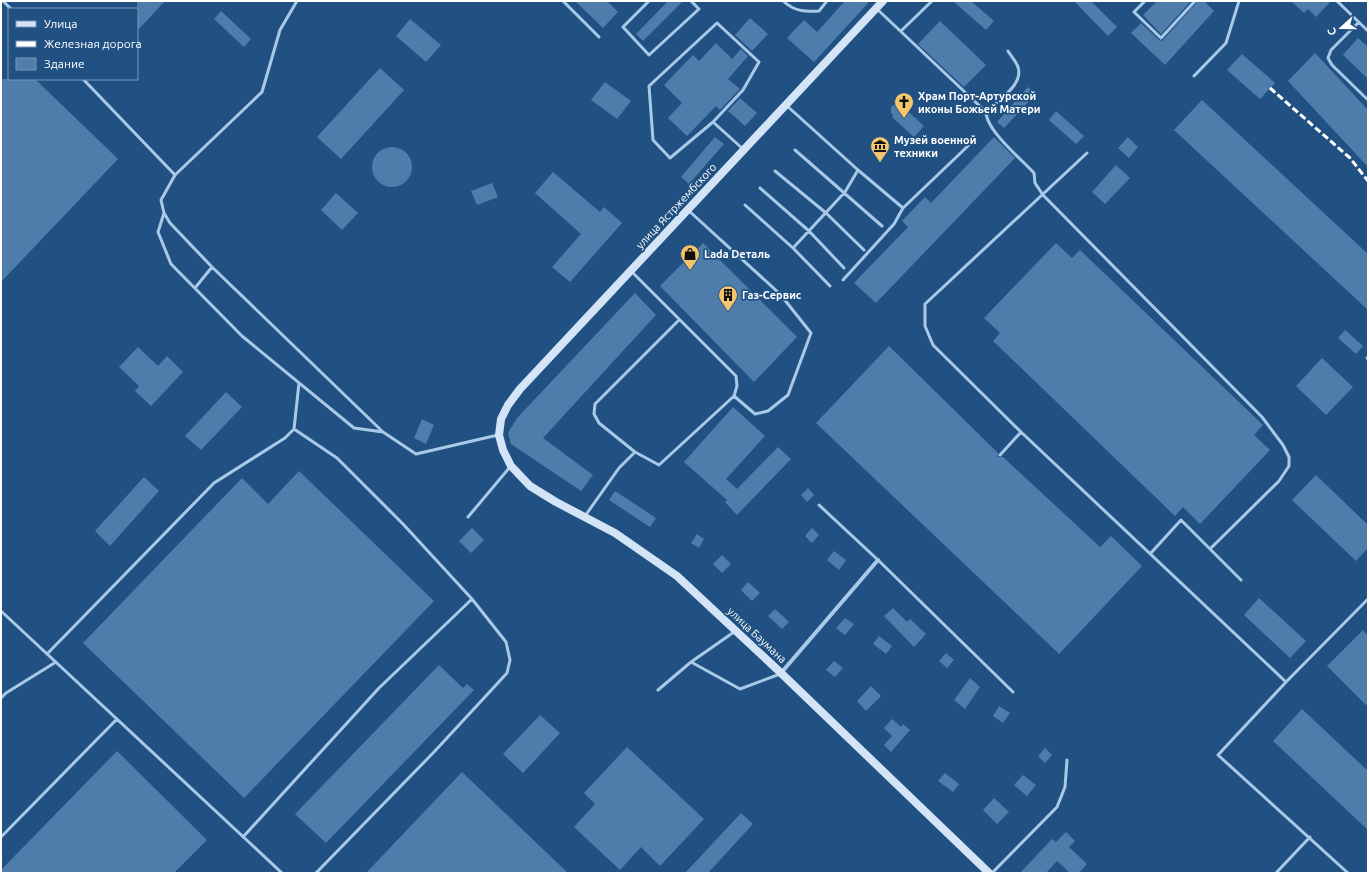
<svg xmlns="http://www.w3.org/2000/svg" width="1369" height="874" font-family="Ubuntu,sans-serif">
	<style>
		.building { fill: #4e7dac }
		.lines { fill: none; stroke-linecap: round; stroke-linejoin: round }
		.lane { stroke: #a9c9e8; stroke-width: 3 }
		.street { stroke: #a9c9e8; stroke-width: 4 }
		.secondary { stroke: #d3e4f7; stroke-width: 8 }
		.rail { stroke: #fff; stroke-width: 3; stroke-dasharray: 7 3; stroke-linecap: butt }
		.labels { text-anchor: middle; stroke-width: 3.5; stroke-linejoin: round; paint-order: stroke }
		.poi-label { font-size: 11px; font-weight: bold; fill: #fff; stroke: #215182; text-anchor: start }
		.street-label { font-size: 11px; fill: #fff; stroke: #215182 }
	</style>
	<rect width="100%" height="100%" fill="#215182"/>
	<path class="building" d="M137,1H165L137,31Z
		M575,1H607L618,12L603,28Z
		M668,1H683L643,41L636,34Z
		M845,1H870L814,62L787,38L804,20L817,32Z
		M953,1H971L994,21L986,30Z
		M1074,1H1091L1117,27L1108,36Z
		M1157,1H1191L1161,34L1143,15Z
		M1198,1H1204L1214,11L1165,65L1131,33L1141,23L1159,40L1162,41Z
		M1291,1H1331L1316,17L1308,9L1304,13Z
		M221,11L251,39L244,47L214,19Z
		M750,18L768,34L752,51L735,35Z
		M410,19L441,45L426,62L396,36Z
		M940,21L986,65L964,87L918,44Z
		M1358,38L1368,47V79L1343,55Z
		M716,43L732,59L741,49L748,56L728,79L740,89L720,110L716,106L687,136L668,118L682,103L664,85L693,55L699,61Z
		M1315,53L1368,110V167L1288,81Z
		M1242,54L1275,83L1260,99L1227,70Z
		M380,68L404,90L341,159L317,137Z
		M1,79H35L118,159L1,282Z
		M605,82L631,101L617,119L591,100Z
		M1028,87L1036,94L1004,128L997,122Z
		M740,98L757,113L745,126L728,111Z
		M1202,100L1368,254V310L1174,130Z
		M894,105L902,106L924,126L914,137L892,117L893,115L891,113V107Z
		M1056,111L1084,136L1076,144L1049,120Z
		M715,137L724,144L689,184L681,177Z
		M994,137L1015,158L876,303L854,283L908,227L902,221L925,197L931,203Z
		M1128,137L1138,147L1129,158L1118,148Z
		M372 167a20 20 0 1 1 40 0a20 20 0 1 1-40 0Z
		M1116,165L1130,178L1105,204L1092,192Z
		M553,172L600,212L604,207L622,223L570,282L552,267L581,234L535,193Z
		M492,183L498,197L477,205L471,191Z
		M336,193L358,213L342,230L321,210Z
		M703,243L797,337L754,382L660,286Z
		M1056,243L1072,258L1080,250L1263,425L1254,435L1270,450L1200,524L1183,507L1175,516L993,341L1000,333L984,318Z
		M635,293L656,315L543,438L593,475L581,491L511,444L508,433L517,418Z
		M1345,330L1363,346L1356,354L1338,338Z
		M889,346L998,453V457H1003L1100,547L1111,536L1142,566L1059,654L816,423Z
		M138,347L158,366L167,356L183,372L151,406L135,391L139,386L119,367Z
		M1322,358L1353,387L1326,415L1296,386Z
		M226,392L242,407L201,450L185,436Z
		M733,407L765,436L726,479L737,489L778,447L791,459L737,515L725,502L727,500L684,462Z
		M422,419L434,425L426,444L414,438Z
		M299,471L434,601L244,798L83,643L242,478L268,504Z
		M1316,475L1368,525V548L1356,561L1292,500Z
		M144,477L159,491L110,546L95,531Z
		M808,488L814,495L807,502L801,495Z
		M615,491L656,518L650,527L609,500Z
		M472,528L484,540L471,553L459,541Z
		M812,528L819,535L812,543L805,536Z
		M697,534L704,539L699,548L691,543Z
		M834,551L846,560L839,570L827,560Z
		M722,555L731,564L722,573L713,564Z
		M748,582L760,593L752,601L741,590Z
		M1259,598L1306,641L1290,658L1244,615Z
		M893,608L907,622L910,619L926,634L914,647L884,616Z
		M775,609L789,622L782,629L768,616Z
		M845,618L854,624L845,635L836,628Z
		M1363,630L1368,636V707L1327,666Z
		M879,636L892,646L886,654L873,644Z
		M946,653L954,660L947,668L939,661Z
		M834,661L843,668L835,677L826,670Z
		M439,665L463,688L467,684L474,690L326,843L295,814Z
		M970,678L980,687L965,709L954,700Z
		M871,686L881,696L866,711L857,701Z
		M999,706L1010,713L1003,723L993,716Z
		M1302,709L1368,771V830L1273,741Z
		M540,715L560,733L523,773L503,754Z
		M892,719L901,727L903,724L910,730L891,752L884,745L892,736L884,728Z
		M627,747L704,819L660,866L641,847L620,870L574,827L595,804L584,793Z
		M1045,748L1052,755L1045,763L1038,756Z
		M117,751L207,840L174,873H1V870Z
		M462,772L568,873H366Z
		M945,773L959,784L953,792L938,781Z
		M1023,775L1036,785L1027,796L1014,785Z
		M994,798L1009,812L997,824L983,810Z
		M741,813L753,824L708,873H685Z
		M1066,832L1075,841L1069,847L1087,864L1079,873H1070L1057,861L1046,873H1020L1052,839L1056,842Z"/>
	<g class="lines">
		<path class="lane" d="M3,1L11,9
			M563,1L599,37
			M649,1L623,27L649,55L699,9L691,1
			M783,1C794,11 804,12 819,11L827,1
			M1145,1L1134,12L1161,38L1195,1
			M1337,1L1368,31
			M877,9L986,112C997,101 1024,85 1018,67C1016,61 1011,56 1008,51
			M1359,22L1331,50L1328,58L1332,65L1368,100
			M901,31L932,1
			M1194,76L1226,43L1239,1
			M83,79L175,175L161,200L164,213L170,223L212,267L383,432L416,454L498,435
			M786,105L858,170L903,208L970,144
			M986,112C986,130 1021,159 1034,173L1035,183L1043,195L1262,417L1283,445L1289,457V466L1279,481L1211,548
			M713,122L670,158L653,140L649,86L717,23L759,62L743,90L713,122L743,149
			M795,150L882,226
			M1087,153L925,304V326L933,345L1021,432L1286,682
			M775,171L826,213L864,250
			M175,175L262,92L280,30L297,1
			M760,188L809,231L844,268
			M745,205L793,248L830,286
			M688,210L780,294L811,333L788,395L768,411L755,414L734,396
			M164,213L158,232L171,264L242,336L354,428L383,432
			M793,248L845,192L858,170
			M843,280L894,224L903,208
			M195,288L212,267
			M1367,358L1368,359
			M294,429L337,458L403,524L472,599L506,642L510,660L507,673L496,685L434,752L316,873
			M635,452L599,423L594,414L595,404L679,320
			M1000,455L1021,432
			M819,505L878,560L1013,692
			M585,516L619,468L635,452L659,465L734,396L737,386L736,376L631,271
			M468,517L510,467
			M1150,554L1181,520L1241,580
			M1,611L282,873
			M47,654L214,483L285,438L294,429L299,383
			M691,662L734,632
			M658,690L691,662L740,689L780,674
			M1,698L6,693L56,662
			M1,837L117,719
			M243,837L379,688L472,599
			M992,873L1057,807L1065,787L1067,760
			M1276,873L1310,837
			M1348,873L1218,755L1286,682L1368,599"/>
		<path class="street" d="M781,673L878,560"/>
		<path class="secondary" d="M883,1L520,389L508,405L501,419L499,435L503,450L511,466L530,486L556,502L615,533L677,576L781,673L989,873"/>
		<path class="rail" d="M1270,88L1350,158L1368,181"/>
	</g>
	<defs>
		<symbol id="church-pin" viewBox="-11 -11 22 30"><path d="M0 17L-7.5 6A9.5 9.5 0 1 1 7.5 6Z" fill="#f4c56a" stroke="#215182"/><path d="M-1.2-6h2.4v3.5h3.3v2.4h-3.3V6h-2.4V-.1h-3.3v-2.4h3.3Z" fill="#111"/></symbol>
		<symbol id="museum-pin" viewBox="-11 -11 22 30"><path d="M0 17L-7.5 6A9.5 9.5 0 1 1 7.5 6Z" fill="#f4c56a" stroke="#215182"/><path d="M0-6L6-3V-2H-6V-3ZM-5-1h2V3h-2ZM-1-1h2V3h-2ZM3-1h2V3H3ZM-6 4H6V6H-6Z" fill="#111"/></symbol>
		<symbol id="shop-pin" viewBox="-11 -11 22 30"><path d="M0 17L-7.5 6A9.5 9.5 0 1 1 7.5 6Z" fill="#f4c56a" stroke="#215182"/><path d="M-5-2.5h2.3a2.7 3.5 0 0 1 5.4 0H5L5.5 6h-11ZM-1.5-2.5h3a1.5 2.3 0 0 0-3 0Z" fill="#111"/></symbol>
		<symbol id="building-pin" viewBox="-11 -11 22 30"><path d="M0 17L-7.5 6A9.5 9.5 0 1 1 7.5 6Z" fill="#f4c56a" stroke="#215182"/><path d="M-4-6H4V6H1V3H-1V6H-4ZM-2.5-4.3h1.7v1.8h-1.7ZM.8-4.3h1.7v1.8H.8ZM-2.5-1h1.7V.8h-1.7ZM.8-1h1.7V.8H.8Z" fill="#111"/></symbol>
	</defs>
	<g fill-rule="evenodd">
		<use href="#church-pin" x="893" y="91" width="22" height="30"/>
		<use href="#museum-pin" x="869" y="135" width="22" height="30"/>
		<use href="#shop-pin" x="679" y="243" width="22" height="30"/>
		<use href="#building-pin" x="717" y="284" width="22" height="30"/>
	</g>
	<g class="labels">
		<g class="poi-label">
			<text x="918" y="100">Храм Порт-Артурской<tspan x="918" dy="13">иконы Божьей Матери</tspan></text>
			<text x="894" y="144">Музей военной<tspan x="894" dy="13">техники</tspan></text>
			<text x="704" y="258">Lada Dеталь</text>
			<text x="742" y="299">Газ-Сервис</text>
		</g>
		<g class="street-label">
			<text transform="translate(676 206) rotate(-47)" y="4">улица Ястржембского</text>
			<text transform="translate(757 635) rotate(43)" y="4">улица Баумана</text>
		</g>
	</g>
	<rect width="1369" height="874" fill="none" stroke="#ffffff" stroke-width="4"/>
	<rect x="8" y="8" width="130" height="72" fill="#215182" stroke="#7a97b4"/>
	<rect x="16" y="21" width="20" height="6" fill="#d3e4f7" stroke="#7a97b4"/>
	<text x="44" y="28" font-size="12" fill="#ffffff">Улица</text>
	<rect x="16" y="41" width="20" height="6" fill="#ffffff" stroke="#7a97b4"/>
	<text x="44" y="48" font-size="12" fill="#ffffff">Железная дорога</text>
	<rect x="16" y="58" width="20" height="12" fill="#4e7dac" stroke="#7a97b4"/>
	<text x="44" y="68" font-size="12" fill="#ffffff">Здание</text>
	<g transform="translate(1341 28) rotate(249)" stroke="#215182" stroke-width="3" paint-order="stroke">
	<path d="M0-3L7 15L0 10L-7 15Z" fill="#ffffff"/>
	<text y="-6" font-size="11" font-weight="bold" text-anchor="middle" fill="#ffffff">С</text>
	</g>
</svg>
